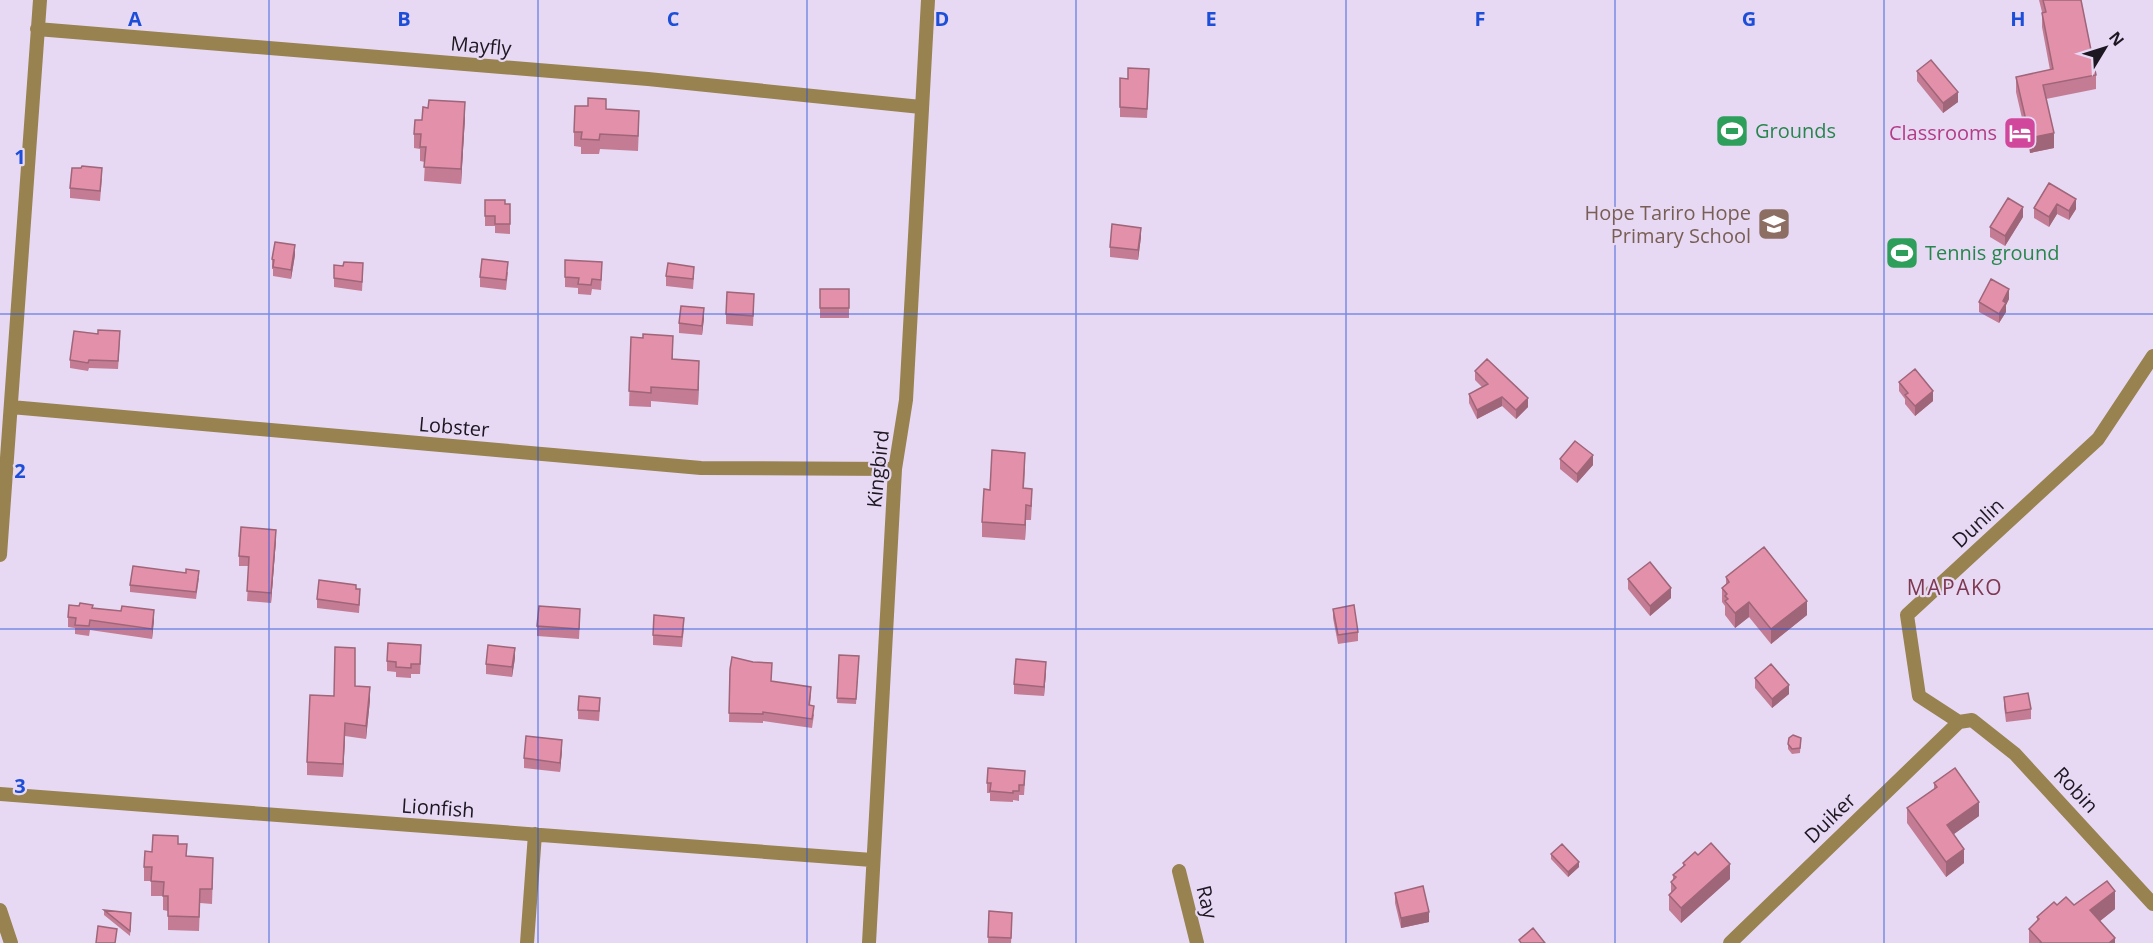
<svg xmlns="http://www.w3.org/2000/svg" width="2153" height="943" font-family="'Open Sans',sans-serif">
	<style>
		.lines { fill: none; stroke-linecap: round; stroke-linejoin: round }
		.street { stroke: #98824f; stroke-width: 14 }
		.wall { fill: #c37c93 }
		.shaded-wall { fill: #9f6578 }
		.building { fill: #e390ab; stroke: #9f6578; stroke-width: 1.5 }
		.grid { fill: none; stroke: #1d4ed8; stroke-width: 1.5; stroke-opacity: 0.55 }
		.labels { text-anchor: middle; stroke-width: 4.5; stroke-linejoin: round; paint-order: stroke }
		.street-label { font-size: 20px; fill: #1c1721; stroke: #e7d9f4 }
		.leisure-label { font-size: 20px; fill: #27864d; stroke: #e7d9f4; text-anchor: start }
		.hotel-label { font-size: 20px; fill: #b23c85; stroke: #e7d9f4; text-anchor: end }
		.education-label { font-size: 20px; fill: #785e54; stroke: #e7d9f4; text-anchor: end }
		.neighbourhood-label { font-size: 21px; letter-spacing: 1.5px; fill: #7e384f; stroke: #e7d9f4 }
		.grid-label { font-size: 20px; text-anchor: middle; font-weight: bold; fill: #1d4ed8; stroke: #e7d9f4; stroke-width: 4.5; stroke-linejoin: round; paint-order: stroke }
	</style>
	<rect width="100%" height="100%" fill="#e7d9f4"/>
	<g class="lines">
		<path class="street" d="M37,29L648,79L921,107
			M11,407L701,468L895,469
			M0,555L40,0
			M1959,722L1919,696L1907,615L2098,439L2153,356
			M1959,722L1972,720L2015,754L2153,904
			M0,794L872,860
			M1179,871L1197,943
			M0,910L11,943
			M527,943L535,834
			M869,943L895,469L906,400L928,0
			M1730,943L1959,722"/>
	</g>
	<path class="wall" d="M2039,0H2081L2096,75V89L2046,99L2054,148L2030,153L2016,92V77L2050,70L2042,27V12Z
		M1917,71L1958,102L1943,113L1917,81Z
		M1120,78L1149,79L1147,118L1120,117Z
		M606,109L639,125L638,151L600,149L599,154H581V147L574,146V132Z
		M465,117L461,184L424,181L425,162L420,161V149L414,148V134L422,120Z
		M102,178L100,201L70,198V188Z
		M2049,183L2076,209L2069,220L2057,214L2049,227L2034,218V208Z
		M485,200L505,204H510V234L495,233V226H485Z
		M2023,217L2005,246L1990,237V227Z
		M1141,237L1138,260L1110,257V247Z
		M295,255L291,279L273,276V269H272V259Z
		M565,260L602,272L601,290L592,289L591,295L578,294V288L565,287Z
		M363,272L362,291L334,287V278Z
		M508,272L506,290L480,287V277Z
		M666,276H694L693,289L666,286Z
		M820,289H849V318H820Z
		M2009,299L2006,305V312L1999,323L1979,312V302Z
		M754,304L753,326L726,324V314Z
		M704,318L702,335L679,333V323Z
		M631,337L673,351V359L699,376L698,405L651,401V407L629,406Z
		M120,339L118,369L89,368L88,371L70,368V360Z
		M1475,371L1528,407L1516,419L1502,406L1477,419L1469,403V394L1482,387L1475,380Z
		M1899,382L1933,401L1915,416L1905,404V399L1899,391Z
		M1560,459L1593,465L1577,483L1560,469Z
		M1025,467L1024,488L1032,503L1031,520H1026L1025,540L982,537V522L990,490Z
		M276,540L271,603L247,601L249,566H239V556Z
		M1726,577L1807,615L1771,644L1749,617L1735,628L1725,615V606L1722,602V588L1726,584Z
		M199,578L196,599L130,592V585Z
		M1628,579L1671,598L1650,616L1628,589Z
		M356,589L360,597L359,613L317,608V599Z
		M93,608L154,620L152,639L90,630L89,636L75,634V628L68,627V617Z
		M1333,609L1358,632V641L1338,644L1333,618Z
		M580,619L579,639L537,636V626Z
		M684,628L682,647L653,645V635Z
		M421,655L420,674H411V678L396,677V672L387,671V661Z
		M839,655L859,656L856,704L837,703Z
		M515,658L512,677L486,674V664Z
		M730,669L771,681L811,695L810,705L814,715L812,728L763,721V723L729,722Z
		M1046,671L1044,696L1014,694V684Z
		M1755,678L1789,694L1772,708L1755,688Z
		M355,686L370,700L366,739L345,736L343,777L307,775V762L334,696Z
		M2004,697L2031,709V719L2006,722L2004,706Z
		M600,707L599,721L578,719V710Z
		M1801,738L1800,753L1792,754L1788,749V744Z
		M562,750L560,772L524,768V758Z
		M1025,781L1024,795H1019V801L1013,800V802L990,801V793H987V783Z
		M1934,783L1979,816L1954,834L1964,863L1946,877L1907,823V808L1934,789Z
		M178,844L187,856L213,872L212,904L200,903L199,931L168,930V911L163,910V896H151V881H144V867L152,852Z
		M1551,854L1579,867L1568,877L1551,859Z
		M1698,855L1730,879L1681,923L1669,910V895L1671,893V882L1673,880V875L1683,866V863Z
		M1395,893L1429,922L1401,928L1395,903Z
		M2057,905H2074L2115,909L2100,921L2115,943H2029V929L2037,921V917Z
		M104,910L131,918L130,936L104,915Z
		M989,911L1012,922L1011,943H988Z"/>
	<path class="shaded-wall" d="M1958,92V102L1943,113V103Z
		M465,102V117L461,184V169Z
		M2054,133V148L2030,153V138Z
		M2076,199V209L2069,220V211Z
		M2057,204V214L2049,227V217Z
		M2023,207V217L2005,246V236Z
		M1141,228V237L1138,260V250Z
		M295,245V255L291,279V270Z
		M2009,289V299L2006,305V312L1999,323V314L2003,301Z
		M704,308V318L702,335V326Z
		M699,361V376L698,405V390Z
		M1933,391V401L1915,416V406Z
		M1502,397V406L1477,419V410Z
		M1528,398V407L1516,419V410Z
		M1593,455V465L1577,483V474Z
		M1026,505V520L1025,540V525Z
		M276,530V540L271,603V593Z
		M1671,588V598L1650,616V606Z
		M1807,601V615L1771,644V629Z
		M1749,602V617L1735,628V613Z
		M154,610V620L152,639V629Z
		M515,648V658L512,677V667Z
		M1046,662V671L1044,696V687Z
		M1789,685V694L1772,708V699Z
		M370,687V700L366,739V726Z
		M345,723V736L343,777V764Z
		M562,740V750L560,772V763Z
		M1979,802V816L1947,839V825Z
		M1964,849V863L1946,877V862Z
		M1579,862V867L1568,877V872Z
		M1730,864V879L1681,923V908Z
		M2115,891V909L2090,929V910Z
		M1429,912V922L1401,928V918Z
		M2115,938V943H2109Z"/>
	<path class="building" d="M2043,0H2081L2096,75L2043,85L2054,133L2030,138L2016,77L2053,69L2042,13L2046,12Z
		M1931,60L1958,92L1943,103L1917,71Z
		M1128,68L1149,69L1147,109L1120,107V78L1128,79Z
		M588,98L606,99V109L639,111L638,136L600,134L599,140L581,139L582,132H574L575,106H588Z
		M429,100L465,102L461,169L424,167L426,147H420L421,134H414L415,120H422L423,107L428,108Z
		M82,166L102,168L100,191L70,188L72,168H81Z
		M2049,183L2076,199L2069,211L2057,204L2049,217L2034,208Z
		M2008,198L2023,207L2005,236L1990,227Z
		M485,200H505V204H510V224H495V216H485Z
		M1112,224L1141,228L1138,250L1110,247Z
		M275,242L295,245L291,270L273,267L274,260L272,259Z
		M482,259L508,262L506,280L480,277Z
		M565,260L602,262L601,280L592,279L591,285L578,284L579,278L565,277Z
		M344,262L363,263L362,282L334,278V265L343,266Z
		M668,263L694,267L693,279L666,276Z
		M1991,279L2009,289L2003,301L2006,303L1999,314L1979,302Z
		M820,289H849V308H820Z
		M727,292L754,294L753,316L726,314Z
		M681,306L704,308L702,326L679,323Z
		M98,330L120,331L118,361L89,360L88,363L70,360L74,331L98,334Z
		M643,334L673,336L672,359L699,361L698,390L651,387V393L629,391L631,337L643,338Z
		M1487,359L1528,398L1516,410L1502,397L1477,410L1469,394L1488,384L1475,371Z
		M1915,369L1933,391L1915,406L1905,395L1908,393L1899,382Z
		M1575,441L1593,455L1577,474L1560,459Z
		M992,450L1025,453L1023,488L1032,489L1031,506L1026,505L1025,525L982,522L984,489L990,490Z
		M241,527L276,530L271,593L247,591L249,557L239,556Z
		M1764,547L1807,601L1771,629L1749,602L1735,613L1725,601L1728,599L1725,596L1727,594L1722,588L1729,582L1726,577Z
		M1650,562L1671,588L1650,606L1628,579Z
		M133,566L186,573V569L199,571L196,592L130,585Z
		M319,580L356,585V589H360L359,605L317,599Z
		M80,603L93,605L92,608L121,611L122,606L154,610L152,629L90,620L89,626L75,625L76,618L68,617L69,605L79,606Z
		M1354,605L1358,632L1338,635L1333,609Z
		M539,606L580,609L579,629L537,626Z
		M654,615L684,618L682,637L653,635Z
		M388,643L421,645L420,664H411V668L396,667V662L387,661Z
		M488,645L515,648L512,667L486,664Z
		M335,647L355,648V686L370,687L366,726L345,723L343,764L307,762L310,695L334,696Z
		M839,655L859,656L856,699L837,698Z
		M732,657L753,662L772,663L771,681L811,687L809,705L814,706L812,719L763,712V714L729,713L730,669Z
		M1016,659L1046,662L1044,687L1014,684Z
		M1771,664L1789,685L1772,699L1755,678Z
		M2028,693L2031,709L2006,713L2004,697Z
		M579,696L600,698L599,711L578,710Z
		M1793,735L1801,738L1800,748L1792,749L1788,744L1789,738Z
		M526,736L562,740L560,763L524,758Z
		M988,768L1025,771L1024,785H1019V791H1013V793L990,791L991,783H987Z
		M1955,768L1979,802L1947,825L1964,849L1946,862L1907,808L1937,787L1934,783Z
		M153,835L178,836V844H187L186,856L213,858L212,889H200L199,917L168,916V896H163L164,882L151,881L152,867H144L145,851L152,852Z
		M1711,843L1730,864L1681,908L1669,895L1676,888L1671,882L1676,877L1673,875L1685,865L1683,863L1695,852L1698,855Z
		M1562,844L1579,862L1568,872L1551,854Z
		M2107,881L2115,891L2090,910L2115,938L2109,943H2040L2041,942L2029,929L2039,919L2037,917L2054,902L2057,905L2066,897L2074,905Z
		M1423,886L1429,912L1401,918L1395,893Z
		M104,910L131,913L130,931Z
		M989,911L1012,913L1011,938L988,937Z
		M98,926L117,929L115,943H96Z
		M1533,928L1545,943H1521L1519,940Z"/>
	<path class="grid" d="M269,0V943M538,0V943M807,0V943M1076,0V943M1346,0V943M1615,0V943M1884,0V943M0,314H2153M0,629H2153"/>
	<defs>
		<symbol id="stadium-square" viewBox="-11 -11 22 22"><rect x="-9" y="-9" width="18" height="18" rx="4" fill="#2e9e5b" stroke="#e7d9f4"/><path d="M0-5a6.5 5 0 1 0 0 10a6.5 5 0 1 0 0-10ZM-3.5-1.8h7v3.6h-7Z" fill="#fff"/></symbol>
		<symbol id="hotel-square" viewBox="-11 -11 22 22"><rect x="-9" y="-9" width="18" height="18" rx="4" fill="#d1479c" stroke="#e7d9f4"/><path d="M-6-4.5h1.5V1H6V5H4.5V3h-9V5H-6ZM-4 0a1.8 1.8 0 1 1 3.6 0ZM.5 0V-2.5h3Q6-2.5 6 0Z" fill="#fff"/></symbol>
		<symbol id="school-square" viewBox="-11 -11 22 22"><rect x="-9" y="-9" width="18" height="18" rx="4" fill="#8d6e63" stroke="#e7d9f4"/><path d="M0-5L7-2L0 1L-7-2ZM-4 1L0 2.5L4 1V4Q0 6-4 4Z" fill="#fff"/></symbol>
	</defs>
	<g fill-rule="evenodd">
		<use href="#stadium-square" x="1713" y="112" width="38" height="38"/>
		<use href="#hotel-square" x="2001" y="114" width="38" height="38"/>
		<use href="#school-square" x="1755" y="205" width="38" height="38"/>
		<use href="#stadium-square" x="1883" y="234" width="38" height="38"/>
	</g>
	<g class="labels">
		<g class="street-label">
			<text transform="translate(481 46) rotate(5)" y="7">Mayfly</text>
			<text transform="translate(454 427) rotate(5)" y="7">Lobster</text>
			<text transform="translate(878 469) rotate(-84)" y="7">Kingbird</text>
			<text transform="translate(1978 523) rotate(-43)" y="7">Dunlin</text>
			<text transform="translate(2076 790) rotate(47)" y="7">Robin</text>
			<text transform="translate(438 808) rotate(4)" y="7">Lionfish</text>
			<text transform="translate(1830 818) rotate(-44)" y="7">Duiker</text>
			<text transform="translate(1207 902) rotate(76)" y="7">Ray</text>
		</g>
		<g class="leisure-label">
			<text x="1755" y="138">Grounds</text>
			<text x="1925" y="260">Tennis ground</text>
		</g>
		<g class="hotel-label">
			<text x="1997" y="140">Classrooms</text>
		</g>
		<g class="education-label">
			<text x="1751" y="220">Hope Tariro Hope<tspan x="1751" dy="23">Primary School</tspan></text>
		</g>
		<g class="neighbourhood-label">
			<text x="1955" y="595">MAPAKO</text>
		</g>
	</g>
	<g class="grid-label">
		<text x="135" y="26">A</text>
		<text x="404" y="26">B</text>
		<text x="673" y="26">C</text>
		<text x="942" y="26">D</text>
		<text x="1211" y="26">E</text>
		<text x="1480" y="26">F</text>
		<text x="1749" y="26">G</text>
		<text x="2018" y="26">H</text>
		<text x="20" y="164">1</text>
		<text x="20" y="478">2</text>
		<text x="20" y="793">3</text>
	</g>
	<g transform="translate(2105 48) rotate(52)" stroke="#e7d9f4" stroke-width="4.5" paint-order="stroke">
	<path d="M0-4.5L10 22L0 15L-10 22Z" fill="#1c1721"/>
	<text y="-9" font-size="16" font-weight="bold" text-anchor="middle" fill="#1c1721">N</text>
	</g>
</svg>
